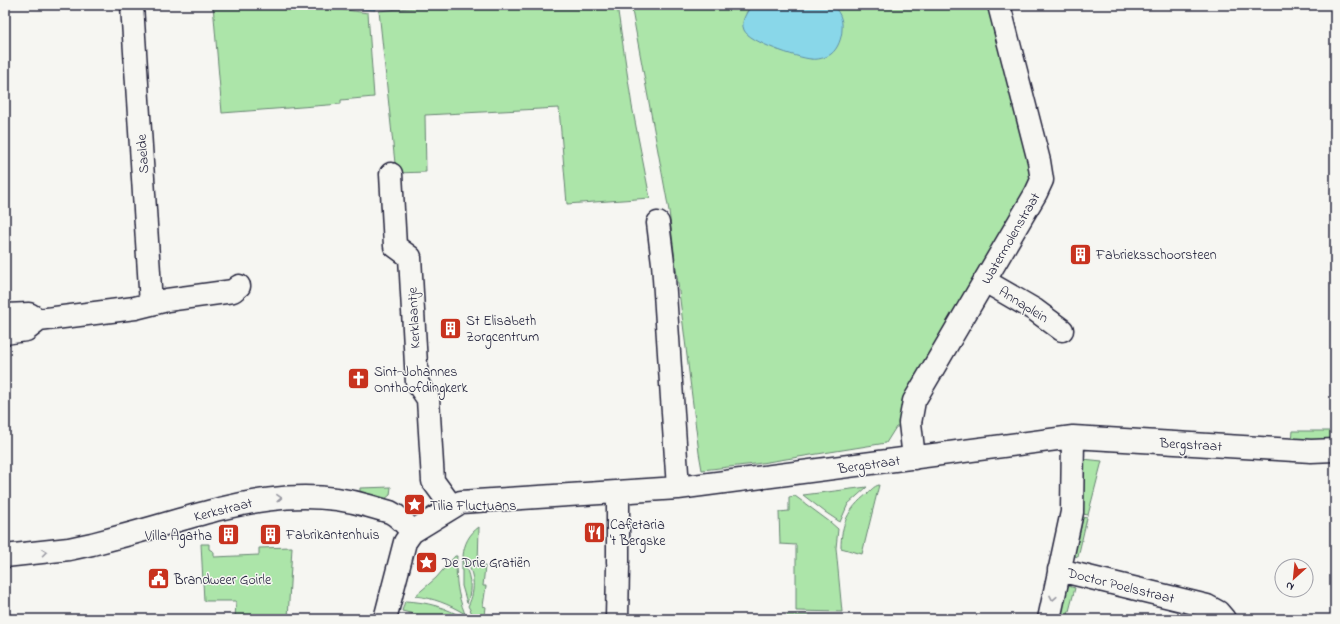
<svg xmlns="http://www.w3.org/2000/svg" width="1340" height="624" font-family="'Indie Flower',sans-serif">
	<style>
		.green { fill: #ace5a9; stroke: #678472 }
		.water { fill: #89d7e9; stroke: #608fa3 }
		.lines { fill: none; stroke-linecap: round; stroke-linejoin: round }
		.minor-casing { stroke: #22223b; stroke-width: 25 }
		.minor { stroke: #f6f6f2; stroke-width: 22 }
		.oneway { stroke: #9797a0 }
		.labels { text-anchor: middle; stroke-width: 3; stroke-linejoin: round; paint-order: stroke }
		.street-label { font-size: 14px; fill: #22223b; stroke: #f6f6f2 }
		.poi-label { font-size: 14px; fill: #22223b; stroke: #f6f6f2; text-anchor: start }
	</style>
	<rect width="100%" height="100%" fill="#f6f6f2"/>
	<filter id="ink" filterUnits="userSpaceOnUse"><feTurbulence type="fractalNoise" baseFrequency=".025" numOctaves="2"/><feDisplacementMap in="SourceGraphic" scale="8" xChannelSelector="R" yChannelSelector="G"/><feConvolveMatrix kernelMatrix="1 2 1 2 8 2 1 2 1" color-interpolation-filters="sRGB"/></filter>
	<g filter="url(#ink)">
		<path class="green" d="M213,5H309L368,13L374,97L341,100V104L222,113Z
			M439,5H617L632,106L650,198L567,204L559,108L425,115L426,172L396,173L379,11Z
			M631,5H752L746,13L775,49L812,59L836,8L831,5H992L1031,166L1030,186L901,427H896L886,443L755,464L702,470L699,453L669,211Z
			M1293,431H1335V440H1292Z
			M1083,459L1102,461L1088,515L1083,514L1084,470H1080Z
			M879,485L862,554L841,548C841,524 848,509 867,494C870,491 874,486 879,485Z
			M391,487L390,495L385,499L360,492V488Z
			M867,487L848,504L840,522L825,512L803,495Z
			M795,496L830,522L838,529L836,548L842,612L796,611V545L780,544L779,512L789,511V497Z
			M1083,517L1087,518L1078,557L1071,555L1072,545L1077,546Z
			M479,527L478,566H485L483,586H486L483,606L486,607L485,615H482V619H475L468,606C477,589 474,571 463,556C464,544 469,534 479,527Z
			M201,544H209V549L214,552V557L259,555V548L292,547L288,619H235L236,601H204Z
			M455,556H457C455,576 457,594 465,614C449,604 433,598 415,596L436,578Z
			M462,560C470,573 473,588 467,603L462,586Z
			M1061,584L1075,588L1067,619H1059Z
			M405,601C427,602 446,607 465,619H434L402,611Z
			M787,615L842,616V619H787Z"/>
		<path class="water" d="M319,5H374L375,10L323,6Z
			M752,5H831C839,10 843,19 842,29C842,37 838,49 831,54C826,58 817,60 811,59C798,58 749,42 744,30C740,21 747,12 752,5Z"/>
		<g class="lines">
			<defs>
				<path id="minor" d="M132,5L151,304
					M391,174L395,246L410,257L417,383L428,399L433,481L452,507
					M658,223L663,263L678,488
					M985,281L1035,310L1062,330
					M5,315L29,314L39,320L26,330L5,333
					M39,320L135,308L167,300L233,291L239,286
					M914,458L910,423L914,401L1036,193L1042,180L1039,161L999,5
					M5,556L69,549L92,544C119,537 145,530 172,522C238,503 300,486 369,506C376,508 383,510 390,512C399,516 406,525 412,532
					M618,562V492
					M1059,570L1207,606L1218,612L1224,619
					M385,619L405,542L412,532L461,502L678,488L1073,437L1311,451L1335,450
					M617,619L618,567
					M1049,619L1072,512L1073,437"/>
			</defs>
			<use href="#minor" class="minor-casing"/>
			<use href="#minor" class="minor"/>
		</g>
		<defs><path id="oneway-chevron" d="M-2-3.5L2.5 0L-2 3.5" fill="none" stroke-width="1.6" stroke-linecap="round" stroke-linejoin="round"/></defs>
		<g class="oneway">
			<use href="#oneway-chevron" transform="translate(279 498) rotate(-3)"/>
			<use href="#oneway-chevron" transform="translate(44 552) rotate(-7)"/>
			<use href="#oneway-chevron" transform="translate(1053 598) rotate(101)"/>
		</g>
	</g>
	<defs>
		<symbol id="building-square" viewBox="-11 -11 22 22"><rect x="-9" y="-9" width="18" height="18" rx="4" fill="#c8321e" stroke="#f6f6f2"/><path d="M-4-6H4V6H1V3H-1V6H-4ZM-2.5-4.3h1.7v1.8h-1.7ZM.8-4.3h1.7v1.8H.8ZM-2.5-1h1.7V.8h-1.7ZM.8-1h1.7V.8H.8Z" fill="#fff"/></symbol>
		<symbol id="church-square" viewBox="-11 -11 22 22"><rect x="-9" y="-9" width="18" height="18" rx="4" fill="#c8321e" stroke="#f6f6f2"/><path d="M-1.2-6h2.4v3.5h3.3v2.4h-3.3V6h-2.4V-.1h-3.3v-2.4h3.3Z" fill="#fff"/></symbol>
		<symbol id="sight-square" viewBox="-11 -11 22 22"><rect x="-9" y="-9" width="18" height="18" rx="4" fill="#c8321e" stroke="#f6f6f2"/><path d="M0-6L1.8-2.2L6-1.7L2.9 1.2L3.7 5.4L0 3.3L-3.7 5.4L-2.9 1.2L-6-1.7L-1.8-2.2Z" fill="#fff"/></symbol>
		<symbol id="restaurant-square" viewBox="-11 -11 22 22"><rect x="-9" y="-9" width="18" height="18" rx="4" fill="#c8321e" stroke="#f6f6f2"/><path d="M-5-6h1v4h1v-4h1v4h1v-4h1v5L-1.5 .5V6h-2V.5L-5-1ZM5-6V6H3V1.5H1.5Q1.5-4 5-6Z" fill="#fff"/></symbol>
		<symbol id="civic-square" viewBox="-11 -11 22 22"><rect x="-9" y="-9" width="18" height="18" rx="4" fill="#c8321e" stroke="#f6f6f2"/><path d="M-.6-6.5H3V-4.5H.6V-3L4-1V1h2V6H-6V1h2V-1L-.6-3ZM-1.2 2.5V6h2.4V2.5Z" fill="#fff"/></symbol>
	</defs>
	<g fill-rule="evenodd">
		<use href="#building-square" x="1068" y="242" width="25" height="25"/>
		<use href="#building-square" x="438" y="316" width="25" height="25"/>
		<use href="#church-square" x="346" y="366" width="25" height="25"/>
		<use href="#sight-square" x="402" y="492" width="25" height="25"/>
		<use href="#restaurant-square" x="582" y="520" width="25" height="25"/>
		<use href="#building-square" x="258" y="522" width="25" height="25"/>
		<use href="#building-square" x="216" y="522" width="25" height="25"/>
		<use href="#sight-square" x="414" y="550" width="25" height="25"/>
		<use href="#civic-square" x="146" y="566" width="25" height="25"/>
	</g>
	<g class="labels">
		<g class="street-label">
			<text transform="translate(142 154) rotate(-94)" y="5">Saelde</text>
			<text transform="translate(1010 238) rotate(-60)" y="5">Watermolenstraat</text>
			<text transform="translate(1024 304) rotate(32)" y="5">Annaplein</text>
			<text transform="translate(413 318) rotate(-93)" y="5">Kerklaantje</text>
			<text transform="translate(1191 444) rotate(3)" y="5">Bergstraat</text>
			<text transform="translate(869 464) rotate(-8)" y="5">Bergstraat</text>
			<text transform="translate(223 509) rotate(-14)" y="5">Kerkstraat</text>
			<text transform="translate(1121 585) rotate(14)" y="5">Doctor Poelsstraat</text>
		</g>
		<g class="poi-label">
			<text x="1096" y="259">Fabrieksschoorsteen</text>
			<text x="466" y="325">St Elisabeth<tspan x="466" dy="16">Zorgcentrum</tspan></text>
			<text x="374" y="376">Sint-Johannes<tspan x="374" dy="16">Onthoofdingkerk</tspan></text>
			<text x="430" y="510">Tilia Fluctuans</text>
			<text x="610" y="529">Cafetaria<tspan x="610" dy="16">'t Bergske</tspan></text>
			<text x="286" y="539">Fabrikantenhuis</text>
			<text x="212" y="540" text-anchor="end">Villa Agatha</text>
			<text x="442" y="567">De Drie Gratiën</text>
			<text x="174" y="584">Brandweer Goirle</text>
		</g>
	</g>
	<rect width="1340" height="624" fill="none" stroke="#f6f6f2" stroke-width="20"/>
	<rect x="10" y="10" width="1320" height="604" fill="none" stroke="#22223b" stroke-width="1.5" filter="url(#ink)"/>
	<g transform="translate(1294 578) rotate(207)"><circle r="19" fill="#f6f6f2" stroke="#a1a1a9"/>
	<path d="M0-3L7 15L0 10L-7 15Z" fill="#c8321e"/>
	<text y="-6" font-size="11" font-weight="bold" text-anchor="middle" fill="#22223b">N</text>
	</g>
</svg>
